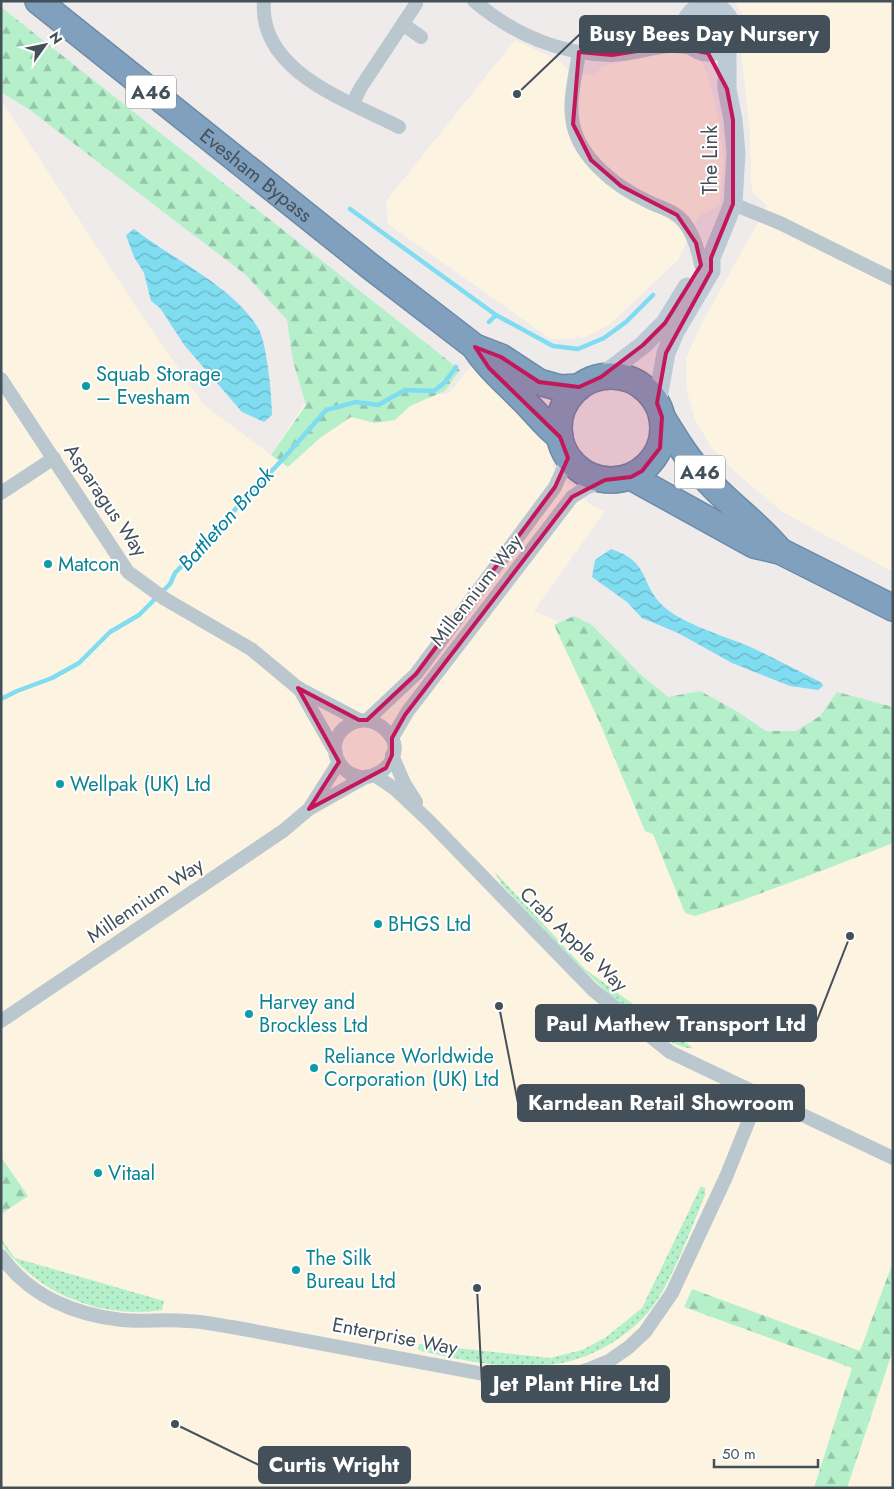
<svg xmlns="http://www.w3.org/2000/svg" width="894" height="1489" font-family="Jost,sans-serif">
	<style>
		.commercial { fill: #fcf4e1 }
		.grass { fill: url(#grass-dots) }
		.forest { fill: url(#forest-firs) }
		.water { fill: url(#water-waves) }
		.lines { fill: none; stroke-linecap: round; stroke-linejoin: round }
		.stream { stroke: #80dcf0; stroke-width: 4.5 }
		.highway-casing { stroke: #6b8baa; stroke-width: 28 }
		.street { stroke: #bbc7cf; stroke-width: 14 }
		.secondary { stroke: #bccad6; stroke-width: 19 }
		.highway { stroke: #80a0be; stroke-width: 25 }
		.marked { fill: #c2185b; fill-opacity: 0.2; stroke: #c2185b; stroke-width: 4; stroke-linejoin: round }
		.culture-dot { fill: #0f9aa8; stroke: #fff; stroke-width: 2 }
		.labels { text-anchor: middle; stroke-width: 4; stroke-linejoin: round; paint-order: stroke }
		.shield { fill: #fff; stroke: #7b848c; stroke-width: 1 }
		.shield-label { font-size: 19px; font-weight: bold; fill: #43505a }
		.street-label { font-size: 20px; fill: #43505a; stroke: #fff }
		.culture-label { font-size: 20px; fill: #0d838f; stroke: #fff; text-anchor: start }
		.water-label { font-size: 21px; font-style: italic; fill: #05819c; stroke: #fff }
		.leader { fill: none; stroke: #43505a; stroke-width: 2 }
		.callout-dot { fill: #43505a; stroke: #fff; stroke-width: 2 }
		.callout { fill: #43505a; stroke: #43505a; stroke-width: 2 }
		.callout-label { font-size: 21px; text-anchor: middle; font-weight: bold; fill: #fff }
	</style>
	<defs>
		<pattern id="grass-dots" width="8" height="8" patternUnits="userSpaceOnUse" patternTransform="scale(1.25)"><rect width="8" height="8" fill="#b5f0cb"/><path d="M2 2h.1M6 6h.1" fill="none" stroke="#95c5a8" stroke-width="1.8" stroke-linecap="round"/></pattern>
		<pattern id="forest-firs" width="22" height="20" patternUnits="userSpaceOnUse" patternTransform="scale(1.25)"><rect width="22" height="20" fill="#b5f0cb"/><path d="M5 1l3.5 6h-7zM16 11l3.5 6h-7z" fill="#95c5a8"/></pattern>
		<pattern id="water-waves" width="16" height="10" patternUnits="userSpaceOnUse" patternTransform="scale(1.25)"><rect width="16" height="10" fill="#80dcf0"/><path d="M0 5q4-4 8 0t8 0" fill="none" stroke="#6ab5c5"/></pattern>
	</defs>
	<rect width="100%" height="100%" fill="#efebeb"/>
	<path class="commercial" d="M734,1H893V572L783,512L736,473L712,448L695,420L687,392L686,358L702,323L767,206L754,194L751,185L750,130L741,51L747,22Z
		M515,40L559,61L571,73L594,75L603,66L684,48L698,56L707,73L719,118L724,163L719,205L699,216L678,260L610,324L583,338L551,339L388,224L386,201Z
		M1,100L136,307L204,405L271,455L305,403L333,390L448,394L472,365L520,408L552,452L553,468L591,505L605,511L534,611L557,621L695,912L734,903L893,843V1488H1Z"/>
	<path class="grass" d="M494,871L585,969L693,1048C655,1054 531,915 502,885Z
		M701,1186L705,1188V1195C692,1227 679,1262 662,1292C651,1312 634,1329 615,1341C553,1381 489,1366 421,1351L418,1349L419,1344L550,1358L582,1350L605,1338L642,1308Z
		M1,1239L15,1258L164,1301L162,1310C109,1318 53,1300 16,1261C10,1255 2,1247 1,1239Z"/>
	<path class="forest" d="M1,7L460,370L445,391L410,406L395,420L375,423L351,417L320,438L288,467L271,455L306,405L293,361L287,320L246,275L30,110L1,92Z
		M574,616L592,625L639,673L668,697L700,691L735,710L766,731H796L820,716L837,692L893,707V843C827,869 762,894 695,916L685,913L653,834L645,831L599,721L554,625Z
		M1,1157L28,1196L1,1214Z
		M893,1262V1350L847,1488H814L852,1368L684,1307L692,1289L860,1351Z"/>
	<path class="water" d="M134,229C171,258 234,287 258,328C267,342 272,398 272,415L264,422L242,412L185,346L160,308L151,301L144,273L134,257L126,235Z
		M611,549C650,561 640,584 663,606C683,624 721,635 746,645C772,657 797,670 822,683L823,686L818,690L790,686L732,663L678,633L642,618L627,602L592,577L595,560Z"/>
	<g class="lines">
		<path class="stream" d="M350,209L496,315
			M489,322L496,315L553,346L578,349L604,338L626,322L653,295
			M1,699L17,691L52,678L79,663L110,632L139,615L170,584L175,573L283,459L326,410L356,402L378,405L405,390L434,391L445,382L456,367"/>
		<defs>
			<g id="highway">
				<path id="s1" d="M38,1L371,267L475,347L501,357L539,382L560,388L579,387"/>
				<path d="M476,349C490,370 504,380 521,398C535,411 544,425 560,437"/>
				<circle cx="611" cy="428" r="52"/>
				<path d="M662,417C676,440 690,463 709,482C732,507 759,525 780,551"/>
				<path d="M631,477L754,545L780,551L893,608"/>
			</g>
		</defs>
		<use href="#highway" class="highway-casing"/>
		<path class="street" d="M264,1C258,72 349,101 399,127
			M474,1C513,34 560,54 611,55C630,55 649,48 668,46C677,45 686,48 695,48
			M404,25L421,37
			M669,46L685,31
			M579,52C576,74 568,102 573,124C580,158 615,186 645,200C659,208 673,209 684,222C694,235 698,249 701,265
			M353,103L361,87L416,4
			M733,204L780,223L893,279
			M1,379L128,572L165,599L251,649L298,688L359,720
			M1,493L54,458
			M299,688L336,753
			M367,720L416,674L555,487L568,458
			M392,738C367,699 319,733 340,764C362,795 406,764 392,738L408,711L572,497L586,488L605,480
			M392,755L404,783L416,802
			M376,776L395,789L429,821L593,990L670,1052L893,1158
			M311,806L339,762
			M1,1021L283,831L309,809L364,778
			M1,1256C29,1296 75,1315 122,1320C143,1322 165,1319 187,1321C202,1321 217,1325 232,1327L516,1380L565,1377L587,1370L609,1361L629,1347L645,1332L672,1293L726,1177L759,1095"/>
		<path class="secondary" d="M685 29a23 23 0 1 1 46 0a23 23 0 1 1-46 0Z
			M601,377L643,345L665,323L687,287
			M657,403L666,353L675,332L711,271V258L733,204L736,153L733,120L727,89V43"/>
		<use href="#highway" class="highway"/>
	</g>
	<path class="marked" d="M669,46L708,53L727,89L733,120V204L711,258V271L666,353L657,403L662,417L660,448L642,471L631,477L605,480L572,497L405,715L392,738V755L386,768L309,809L339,762L298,688L359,720H367L416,674L555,487L568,458L560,437L489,368L475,347L501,357L539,382L579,387L601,377L643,345L665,323L701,265L696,243L677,215L621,186L591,160L573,124L579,52L612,55Z"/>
	<g class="culture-dot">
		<circle cx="86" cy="386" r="5"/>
		<circle cx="48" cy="564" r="5"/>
		<circle cx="60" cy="784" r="5"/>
		<circle cx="378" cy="924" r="5"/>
		<circle cx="249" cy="1014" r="5"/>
		<circle cx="314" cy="1068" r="5"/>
		<circle cx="98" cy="1173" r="5"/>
		<circle cx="296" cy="1270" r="5"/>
	</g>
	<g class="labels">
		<g class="shield">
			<rect x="126" y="75.5" width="50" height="33" rx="4"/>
			<rect x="675" y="455.5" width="50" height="33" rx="4"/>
		</g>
		<g class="shield-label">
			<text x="151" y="99">A46</text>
			<text x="700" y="479">A46</text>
		</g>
		<g class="street-label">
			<text transform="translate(710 160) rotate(-90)" y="7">The Link</text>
			<text dy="7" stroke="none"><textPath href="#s1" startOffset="279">Evesham Bypass</textPath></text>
			<text transform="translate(106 500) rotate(56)" y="7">Asparagus Way</text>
			<text transform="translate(476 590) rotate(-52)" y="7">Millennium Way</text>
			<text transform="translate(145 900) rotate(-34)" y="7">Millennium Way</text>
			<text transform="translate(574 939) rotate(44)" y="7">Crab Apple Way</text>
			<text transform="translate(395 1336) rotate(11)" y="7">Enterprise Way</text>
		</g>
		<g class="culture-label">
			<text x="96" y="381">Squab Storage<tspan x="96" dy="23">– Evesham</tspan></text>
			<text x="58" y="571">Matcon</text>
			<text x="70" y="791">Wellpak (UK) Ltd</text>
			<text x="388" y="931">BHGS Ltd</text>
			<text x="259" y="1009">Harvey and<tspan x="259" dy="23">Brockless Ltd</tspan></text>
			<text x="324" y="1063">Reliance Worldwide<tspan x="324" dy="23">Corporation (UK) Ltd</tspan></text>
			<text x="108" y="1180">Vitaal</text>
			<text x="306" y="1265">The Silk<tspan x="306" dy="23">Bureau Ltd</tspan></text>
		</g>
		<g class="water-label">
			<text transform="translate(226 519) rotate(-48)" y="7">Battleton Brook</text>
		</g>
	</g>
	<path class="leader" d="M517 94L580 34M850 936L816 1023M499 1006L518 1103M477 1288L482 1384M175 1424L259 1465"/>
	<g class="callout-dot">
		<circle cx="517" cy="94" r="5"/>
		<circle cx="850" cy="936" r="5"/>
		<circle cx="499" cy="1006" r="5"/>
		<circle cx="477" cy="1288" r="5"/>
		<circle cx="175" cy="1424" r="5"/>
	</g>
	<g class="callout">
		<rect x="580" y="16" width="249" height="36" rx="5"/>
		<rect x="536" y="1005" width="280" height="36" rx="5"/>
		<rect x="518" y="1085" width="286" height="36" rx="5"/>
		<rect x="482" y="1366" width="187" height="36" rx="5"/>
		<rect x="259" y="1447" width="151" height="36" rx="5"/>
	</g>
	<g class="callout-label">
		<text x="704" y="41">Busy Bees Day Nursery</text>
		<text x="676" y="1031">Paul Mathew Transport Ltd</text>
		<text x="661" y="1110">Karndean Retail Showroom</text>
		<text x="576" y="1391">Jet Plant Hire Ltd</text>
		<text x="334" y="1472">Curtis Wright</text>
	</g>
	<rect width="894" height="1489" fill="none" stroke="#43505a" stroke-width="5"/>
	<g transform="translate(45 45) rotate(57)" stroke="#ffffff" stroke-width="4" paint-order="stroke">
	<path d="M0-4L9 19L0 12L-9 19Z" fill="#43505a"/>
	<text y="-8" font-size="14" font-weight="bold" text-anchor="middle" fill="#43505a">N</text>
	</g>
	<path d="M714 1459v8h104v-8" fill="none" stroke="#43505a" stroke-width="2.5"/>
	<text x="722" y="1459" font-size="15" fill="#43505a" stroke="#ffffff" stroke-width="4" paint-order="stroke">50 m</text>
</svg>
